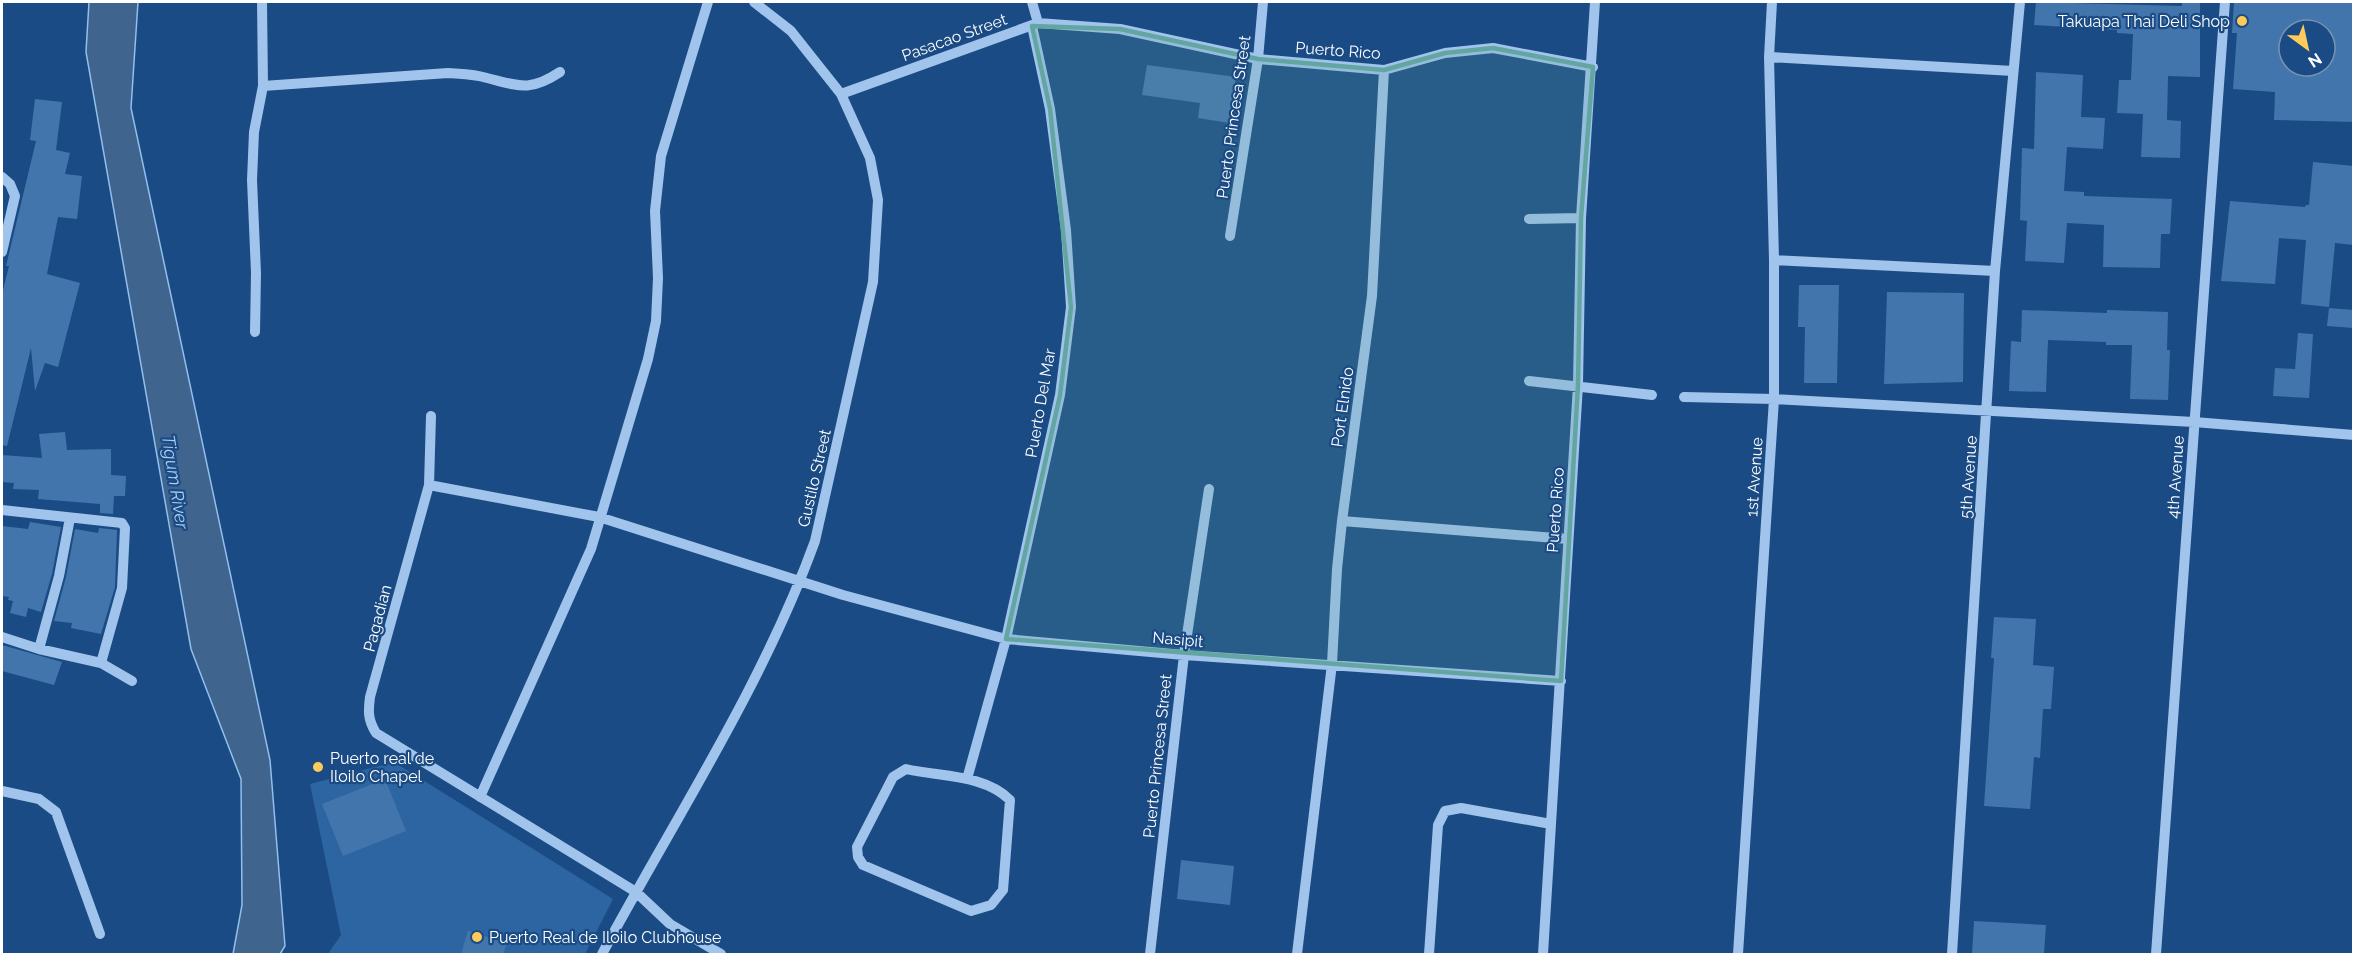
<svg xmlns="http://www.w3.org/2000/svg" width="2355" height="956" font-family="Raleway,sans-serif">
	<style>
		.green { fill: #2d65a2 }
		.water { fill: #3f648e; stroke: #92bfee; stroke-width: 1.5 }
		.building { fill: #4375ad; fill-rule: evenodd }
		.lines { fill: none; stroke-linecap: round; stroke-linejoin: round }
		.minor { stroke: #a0c4eb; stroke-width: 10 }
		.marked { fill: #63a6a1; fill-opacity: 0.2; stroke: #63a6a1; stroke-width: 4.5; stroke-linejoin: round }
		.poi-dot { fill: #fecb5b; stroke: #1a4b84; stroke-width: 2 }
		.labels { text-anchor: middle; stroke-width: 4.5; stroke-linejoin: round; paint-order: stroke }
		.poi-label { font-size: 16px; fill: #fff; stroke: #1a4b84; text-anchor: start }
		.street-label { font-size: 16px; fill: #fff; stroke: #1a4b84 }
		.water-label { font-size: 18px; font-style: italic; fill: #abcef3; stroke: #1a4b84 }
	</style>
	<rect width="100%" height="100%" fill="#1a4b84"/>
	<path class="green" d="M394,762L613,899L585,954H328L341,935L310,784Z"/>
	<path class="water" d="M89,2H138L131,108L270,760L285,946L280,954H233L242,905L241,779L191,649L86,52Z"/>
	<path class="building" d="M2036,2L2182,6V2H2200V77L2168,76L2167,120L2181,121L2180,158L2141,157L2143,114L2117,113L2119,80H2131L2133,34L2117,33V30L2034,25Z
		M2234,2H2354V122L2274,120L2275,92L2233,89L2237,33H2232ZM2289,30H2325V66H2289Z
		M1147,65L1236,77L1229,123L1198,118L1200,103L1142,95Z
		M2036,72L2083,75L2081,117L2105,118L2103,149L2067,147L2064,191L2084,192V196L2172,199L2170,234H2161L2160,268L2103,267L2104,225L2067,223L2064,263L2025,261L2027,221L2020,220L2022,148L2034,149Z
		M35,99L62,102L56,150L70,153L65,174L82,176L77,219L58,217L47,274L80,283L58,367L45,363L35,391L31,348L7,446L2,445V294L9,266H6L36,141L30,140Z
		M2313,162L2354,166V245L2335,243L2329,307L2301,304L2306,240L2279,238L2275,284L2221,281L2230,201L2305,207L2306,205H2309Z
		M1799,285H1839L1837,383H1804L1805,327H1798Z
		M1887,292L1964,293L1963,382L1884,384Z
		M2329,308L2354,310V328L2327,326Z
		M2022,310L2107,313V310L2168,312L2167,350H2170L2168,400L2130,399L2132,345H2106V342L2048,340L2046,392L2009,391L2011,341L2021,342Z
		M2298,333L2313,334L2309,398L2273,396L2275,368L2295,369Z
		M65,432L67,450L111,449V475L126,476L125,496H114L113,514L100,513V504L38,499L39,490L13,489L14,483L2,482V455L42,458L39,434Z
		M30,522L61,527L52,574L41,612L28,608L26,617L10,613L13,601L8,600L9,597L2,596V526L28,529Z
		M99,528L117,530L115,587L101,634L71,628L72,623L54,621L66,577L75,529L98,533Z
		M1994,617L2036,619L2033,665L2054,667L2051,709H2043L2040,758L2034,757L2030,809L1984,806L1994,658H1991Z
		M2,645L62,662L54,685L2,671Z
		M385,779L406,831L343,856L322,804Z
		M1181,860L1234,866L1230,905L1177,899Z
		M1974,921L2046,925L2044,954H1972Z
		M468,931L507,943L503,954H461Z"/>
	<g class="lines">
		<path class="minor" d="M1032,2L1038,23
			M1769,57L2013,71
			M1384,70L1372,296L1342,521L1568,539
			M263,86L448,73C461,74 474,74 487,78C519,86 530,92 560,72
			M841,94L1038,23L1120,29L1258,59L1384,70L1445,53L1493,48L1593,67
			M2,177L10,184L15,196L2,252
			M1529,219L1581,218
			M1230,236L1258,59L1263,2
			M1774,260L1995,271
			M255,332L256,273L252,180L254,132L263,86L262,2
			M1529,381L1652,395
			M1684,397L1774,399L2194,422L2354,435
			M429,485L431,416
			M2,510L122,523L125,528L122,588L101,663L39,649L2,637
			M39,649L59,576L70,518
			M101,663L132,681
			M906,769C940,777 984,774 1010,800L1003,890L991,905L971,911L863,865L858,857L857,847L893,777Z
			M967,779L1006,639L1060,395L1071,307L1066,230L1050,109L1032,26
			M2,791L39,799L56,812L100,934
			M480,797L591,549L648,359L656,321L658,278L655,211L661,156L708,2
			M602,954C675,818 762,687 815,541L873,282L878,200L870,158L841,94L791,31L754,2
			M721,954L670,924L636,892L376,733C368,720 368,712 370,697L429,485L599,517L843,595L1006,639L1184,655L1561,681
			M1150,954L1184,655L1209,489
			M1297,954L1332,664L1337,569L1342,521
			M1429,954L1438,825L1445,811L1461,808L1551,824
			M1543,954L1578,385L1581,218L1595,2
			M1738,954L1774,399V260L1769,57L1772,2
			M1952,954L1995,271L2020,2
			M2156,954L2225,2"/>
	</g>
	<path class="marked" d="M1032,26L1120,29L1258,59L1384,70L1445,53L1493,48L1593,67L1581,218L1578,385L1561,681L1006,639L1060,395L1071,307L1050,109Z"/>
	<g class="poi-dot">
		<circle cx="2242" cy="21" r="6"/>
		<circle cx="318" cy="767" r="6"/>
		<circle cx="477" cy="937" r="6"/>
	</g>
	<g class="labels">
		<g class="poi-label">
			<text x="2230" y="27" text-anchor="end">Takuapa Thai Deli Shop</text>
			<text x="330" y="764">Puerto real de<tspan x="330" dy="18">Iloilo Chapel</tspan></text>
			<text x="489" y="943">Puerto Real de Iloilo Clubhouse</text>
		</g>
		<g class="street-label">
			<text transform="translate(954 37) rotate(-20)" y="6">Pasacao Street</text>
			<text transform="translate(1338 50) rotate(4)" y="6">Puerto Rico</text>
			<text transform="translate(1233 117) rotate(-82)" y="6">Puerto Princesa Street</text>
			<text transform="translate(1040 403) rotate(-80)" y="6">Puerto Del Mar</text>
			<text transform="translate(1342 407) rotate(-82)" y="6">Port Elnido</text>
			<text transform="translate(1754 477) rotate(-86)" y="6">1st Avenue</text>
			<text transform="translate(1968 477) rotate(-86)" y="6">5th Avenue</text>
			<text transform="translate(2175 477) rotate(-86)" y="6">4th Avenue</text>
			<text transform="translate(814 478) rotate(-77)" y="6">Gustilo Street</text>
			<text transform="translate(1555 510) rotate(-86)" y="6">Puerto Rico</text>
			<text transform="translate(377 618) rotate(-75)" y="6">Pagadian</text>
			<text transform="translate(1178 639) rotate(5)" y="6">Nasipit</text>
			<text transform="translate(1157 756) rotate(-84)" y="6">Puerto Princesa Street</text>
		</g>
		<g class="water-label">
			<text transform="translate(175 482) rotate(81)" y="6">Tigum River</text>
		</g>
	</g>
	<rect width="2355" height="956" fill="none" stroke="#ffffff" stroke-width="6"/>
	<g transform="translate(2307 48) rotate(147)"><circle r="28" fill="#1a4b84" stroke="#7693b5" stroke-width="1.5"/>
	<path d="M0-4.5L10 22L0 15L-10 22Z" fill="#fecb5b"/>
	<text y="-9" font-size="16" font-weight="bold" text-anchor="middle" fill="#ffffff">N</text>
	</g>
</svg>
